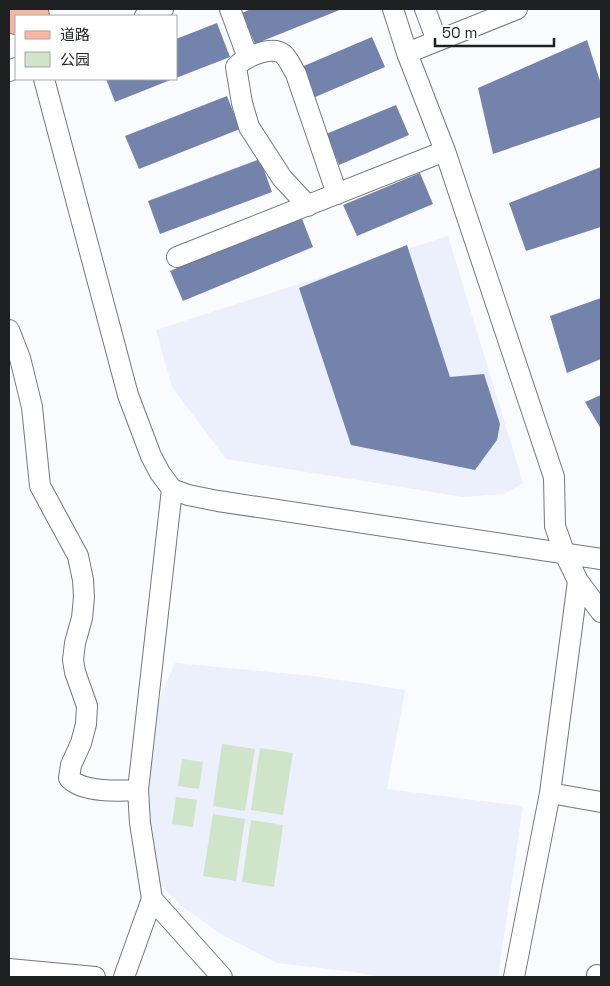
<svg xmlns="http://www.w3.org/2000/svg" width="610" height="986" font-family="'Space Grotesk','Noto Sans SC',sans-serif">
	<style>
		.built { fill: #ebf0fc }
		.green { fill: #cfe4c9 }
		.building { fill: #7383ab }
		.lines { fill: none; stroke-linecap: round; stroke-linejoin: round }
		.minor-casing { stroke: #75777b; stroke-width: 22 }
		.major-casing { stroke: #a8614e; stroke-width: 28 }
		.minor { stroke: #fff; stroke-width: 20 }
		.major { stroke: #f7b5a3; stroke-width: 26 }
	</style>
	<rect width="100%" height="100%" fill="#fafbfe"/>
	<path class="built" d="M448,236L523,483L504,494L463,497L226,459L172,387L156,330Z
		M175,663L314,676L405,690L387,789L523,806L498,977H381L354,972L277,963L224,936L183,907L155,879L143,809L150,721Z"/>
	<path class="green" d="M222,744L255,749L245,811L213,806Z
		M260,748L293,753L283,815L251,810Z
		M182,759L203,762L199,789L178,786Z
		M176,797L197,800L193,827L172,824Z
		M213,814L245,819L236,881L203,876Z
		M251,820L283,825L274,887L242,882Z"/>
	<path class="building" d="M251,9H342L255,44L242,13Z
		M217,23L230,57L176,78V39Z
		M372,37L385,67L313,98L299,68Z
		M587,40L601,84V117L493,154L478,88Z
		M106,79H173L115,102Z
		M227,96L240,129L139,169L125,136Z
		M396,105L409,135L339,165L326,134Z
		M260,159L272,192L160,234L148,201Z
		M601,167V227L526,251L509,203Z
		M420,173L433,204L357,236L343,205Z
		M301,216L313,247L183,301L170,271Z
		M407,245L450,377L484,374L500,424L497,440L475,470L351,445L299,288Z
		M601,298V359L567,373L550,316Z
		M601,395V429L585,402Z"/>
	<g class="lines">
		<defs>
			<path id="minor" d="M230,9L248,58
				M393,9L407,53L445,151L554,477L555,526L564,552L578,581L550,793L514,977
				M425,9L437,41
				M145,16L163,9
				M407,53L517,9
				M9,71L16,68
				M44,79L128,395L151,456L160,473L172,489L188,495L218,501L601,559
				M308,206L282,178L249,127L242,103L236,67C244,57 272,45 283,54C289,59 292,68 296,74L337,194
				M177,257L445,151
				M9,330L20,358L32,407L40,486L78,556L83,580L84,597L82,618L75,643L73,660L75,672L87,706L86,724L81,743L71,765L69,778C82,793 120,791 138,790
				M578,581L601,612
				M550,793L601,802
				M152,899L222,977
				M9,969L95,977
				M597,975L599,977
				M124,977L152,899L140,823L138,790L172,489"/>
			<path id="major" d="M12,9L16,21
				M34,9L36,16"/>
		</defs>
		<use href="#minor" class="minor-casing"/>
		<use href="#major" class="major-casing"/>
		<use href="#minor" class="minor"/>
		<use href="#major" class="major"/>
	</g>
	<rect width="610" height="986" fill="none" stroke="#1f2021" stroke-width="20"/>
	<rect x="15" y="15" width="162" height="65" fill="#ffffff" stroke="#a5a6a6"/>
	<rect x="25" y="31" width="25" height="8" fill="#f7b5a3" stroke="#a5a6a6"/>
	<text x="60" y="40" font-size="15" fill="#1f2021">道路</text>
	<rect x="25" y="52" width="25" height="15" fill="#cfe4c9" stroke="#a5a6a6"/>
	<text x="60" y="65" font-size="15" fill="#1f2021">公园</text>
	<path d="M435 38v8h119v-8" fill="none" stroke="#1f2021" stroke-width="2.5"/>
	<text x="442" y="38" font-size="15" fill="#1f2021" stroke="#ffffff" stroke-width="4" paint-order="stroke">50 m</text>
</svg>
